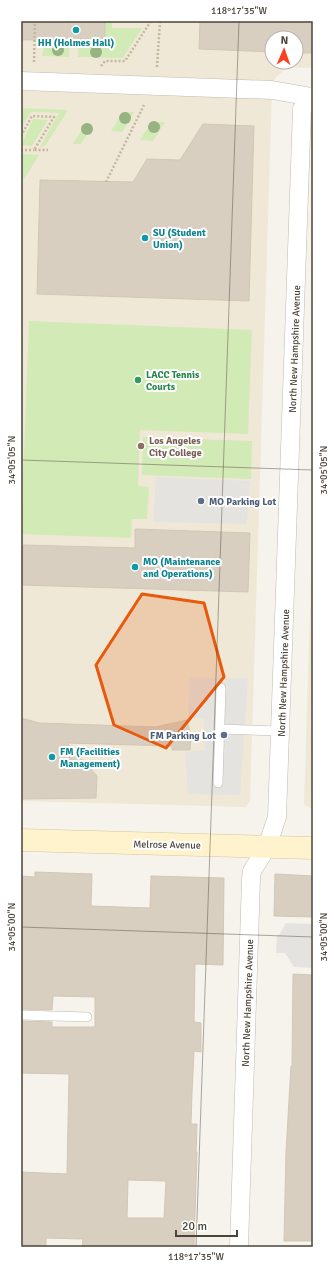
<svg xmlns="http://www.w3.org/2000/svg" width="334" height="1268" font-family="Signika,sans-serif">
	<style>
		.education { fill: #efe8d6; fill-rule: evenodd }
		.green { fill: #d2eab5 }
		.parking { fill: #e5e3e0 }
		.building { fill: #d8cfc1; stroke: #d3c7b4; fill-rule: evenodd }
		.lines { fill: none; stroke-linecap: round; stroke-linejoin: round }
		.lane-casing { stroke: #c2bbae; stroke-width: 10 }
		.street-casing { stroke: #c2bbae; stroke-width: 19 }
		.secondary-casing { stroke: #d6c79b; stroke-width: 23 }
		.path { stroke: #c4b79f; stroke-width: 2.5; stroke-dasharray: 2 2; stroke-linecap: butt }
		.lane { stroke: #fff; stroke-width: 9 }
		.street { stroke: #fff; stroke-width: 18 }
		.secondary { stroke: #fff3cd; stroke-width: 22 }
		.tree { fill: #97b381 }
		.marked { fill: #e8590c; fill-opacity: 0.2; stroke: #e8590c; stroke-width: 3; stroke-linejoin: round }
		.ticks { fill: none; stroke: #4b4439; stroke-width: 1; stroke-opacity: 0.45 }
		.culture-dot { fill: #0f9aa8; stroke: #fff; stroke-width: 1.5 }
		.leisure-dot { fill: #2e9e5b; stroke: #fff; stroke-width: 1.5 }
		.education-dot { fill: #8d6e63; stroke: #fff; stroke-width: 1.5 }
		.service-dot { fill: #5c6f8a; stroke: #fff; stroke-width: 1.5 }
		.labels { text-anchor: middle; stroke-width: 4; stroke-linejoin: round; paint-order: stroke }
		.culture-label { font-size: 10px; font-weight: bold; fill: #0d838f; stroke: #fff; text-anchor: start }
		.street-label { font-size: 10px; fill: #4b4439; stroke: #fff }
		.leisure-label { font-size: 10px; font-weight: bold; fill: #27864d; stroke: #fff; text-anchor: start }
		.education-label { font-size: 10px; font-weight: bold; fill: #785e54; stroke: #fff; text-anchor: start }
		.service-label { font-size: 10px; font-weight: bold; fill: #4e5e75; stroke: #fff; text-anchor: start }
		.neatline { fill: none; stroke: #4b4439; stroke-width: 1.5 }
		.ticks-label { font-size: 10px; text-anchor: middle; fill: #4b4439 }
	</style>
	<rect width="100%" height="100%" fill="#f6f3ec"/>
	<path class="education" d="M21,21H313V68L288,67L275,78L272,90L250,801L246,807L21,801ZM272,38H296V62H272Z
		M313,516V809L304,805Z"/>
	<path class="green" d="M105,21H112V28H142L123,58L78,57L79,39H105Z
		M70,39L69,57L42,56L45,40Z
		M21,108L68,110L45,146L40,147L59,113L31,112L21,128Z
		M123,112H134L122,132L111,131Z
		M33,119L48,120L32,146L21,145Z
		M152,122H165L153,141L140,140Z
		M85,125L92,126L81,144H73Z
		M21,154L39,155L24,179H21Z
		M29,321L252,330L248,434L140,430L138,486L149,487L147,519H132L131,538L21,534Z
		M143,437L252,441L251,479L142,475Z"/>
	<path class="parking" d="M156,477L250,481L247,524L153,522Z
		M190,678H248L240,795L188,794L185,752L205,750L204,719L188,717Z
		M286,923L313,924V968L294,967L285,953H276L277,935H279Z"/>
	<path class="building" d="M21,21H105V39L21,40Z
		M200,21H313V53H296V38H272V52L199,49Z
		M203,124L254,126L249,301L37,294L40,180L133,182L147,159L180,160Z
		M135,529L250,533L248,592L22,585L23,545L135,548Z
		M21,718L39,723L156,727L187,720L191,736L190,750H172V746L67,743L97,776L96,798L21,799Z
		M35,872L92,874L91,906L150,908L151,876L224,878L223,965L195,964L194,1022L201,1023V1052L194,1051L192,1093L191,1124H197L196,1152H197L194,1247H82L83,1239L46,1238V1246L21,1245V1172L67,1174L69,1074L21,1073V1021L52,1022V1027H95V997L53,996L52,1010L21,1009V876L35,877ZM128,1180L166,1181L164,1218H127Z
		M275,874L313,876V917L274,916Z
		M293,974L313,975V1241H284L286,1152L291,1066H292Z"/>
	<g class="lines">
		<defs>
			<path id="lane" d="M220,729L280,731
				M218,783L221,688
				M21,1015L87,1017"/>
			<path id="street" d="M21,81L272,90L312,97
				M239,1247L251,879L252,871L267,847L277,817L302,109L313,96"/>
			<path id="secondary" d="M21,840L313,848"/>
		</defs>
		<use href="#lane" class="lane-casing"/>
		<use href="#street" class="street-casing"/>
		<use href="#secondary" class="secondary-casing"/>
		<path class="path" d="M34,62L35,21
			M101,66L105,61H125L151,21
			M157,67L160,21
			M21,136L32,116L54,117L34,150H48
			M21,150H34
			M106,182L144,105"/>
		<use href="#lane" class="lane"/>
		<use href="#street" class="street"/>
		<use href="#secondary" class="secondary"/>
	</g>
	<g class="tree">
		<circle cx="58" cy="50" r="6"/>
		<circle cx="96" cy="52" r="6"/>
		<circle cx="125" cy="118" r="6"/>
		<circle cx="154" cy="127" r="6"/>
		<circle cx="87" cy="129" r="6"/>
	</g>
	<path class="marked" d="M142,594L204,603L224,677L166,748L114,725L96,665Z"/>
	<path class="ticks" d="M21,460L313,470M21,927L313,937M196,1247L239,21"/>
	<g class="culture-dot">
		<circle cx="76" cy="30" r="4"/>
		<circle cx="145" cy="238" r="4"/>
		<circle cx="135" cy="567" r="4"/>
		<circle cx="52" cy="757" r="4"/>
	</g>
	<circle class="leisure-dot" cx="138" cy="380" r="4"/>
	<circle class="education-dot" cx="141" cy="446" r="4"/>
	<g class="service-dot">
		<circle cx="201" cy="501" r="4"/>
		<circle cx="224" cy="735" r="4"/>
	</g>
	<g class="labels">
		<g class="culture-label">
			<text x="76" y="46" text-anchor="middle">HH (Holmes Hall)</text>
			<text x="153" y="236">SU (Student<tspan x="153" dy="12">Union)</tspan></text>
			<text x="143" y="565">MO (Maintenance<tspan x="143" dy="12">and Operations)</tspan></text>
			<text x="60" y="755">FM (Facilities<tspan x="60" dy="12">Management)</tspan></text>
		</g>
		<g class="street-label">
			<text transform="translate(294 349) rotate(-88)" y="4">North New Hampshire Avenue</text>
			<text transform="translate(283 673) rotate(-88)" y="4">North New Hampshire Avenue</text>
			<text transform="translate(167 844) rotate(1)" y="4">Melrose Avenue</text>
			<text transform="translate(247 1003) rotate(-88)" y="4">North New Hampshire Avenue</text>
		</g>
		<g class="leisure-label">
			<text x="146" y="378">LACC Tennis<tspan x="146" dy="12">Courts</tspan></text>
		</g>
		<g class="education-label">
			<text x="149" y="444">Los Angeles<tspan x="149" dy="12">City College</tspan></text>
		</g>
		<g class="service-label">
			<text x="209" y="505">MO Parking Lot</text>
			<text x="216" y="739" text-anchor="end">FM Parking Lot</text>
		</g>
	</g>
	<rect width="334" height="1268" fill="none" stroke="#ffffff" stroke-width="44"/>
	<g transform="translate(284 50) rotate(2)"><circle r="19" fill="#ffffff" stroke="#b7b4b0"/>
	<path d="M0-3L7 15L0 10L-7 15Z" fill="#fc3f1d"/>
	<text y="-6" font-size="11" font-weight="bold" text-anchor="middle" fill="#4b4439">N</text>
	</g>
	<path d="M176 1230v6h61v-6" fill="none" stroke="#4b4439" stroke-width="2"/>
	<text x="182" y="1230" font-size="12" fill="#4b4439" stroke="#ffffff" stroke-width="3" paint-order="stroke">20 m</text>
	<rect x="22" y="22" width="290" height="1224" class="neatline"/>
	<g class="ticks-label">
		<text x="239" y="14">118°17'35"W</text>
		<text transform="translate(11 460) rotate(-90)" y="4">34°05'05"N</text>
		<text transform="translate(323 470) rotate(-90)" y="4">34°05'05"N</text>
		<text transform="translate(11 927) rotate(-90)" y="4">34°05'00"N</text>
		<text transform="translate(323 937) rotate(-90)" y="4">34°05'00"N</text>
		<text x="196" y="1260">118°17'35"W</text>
	</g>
</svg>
